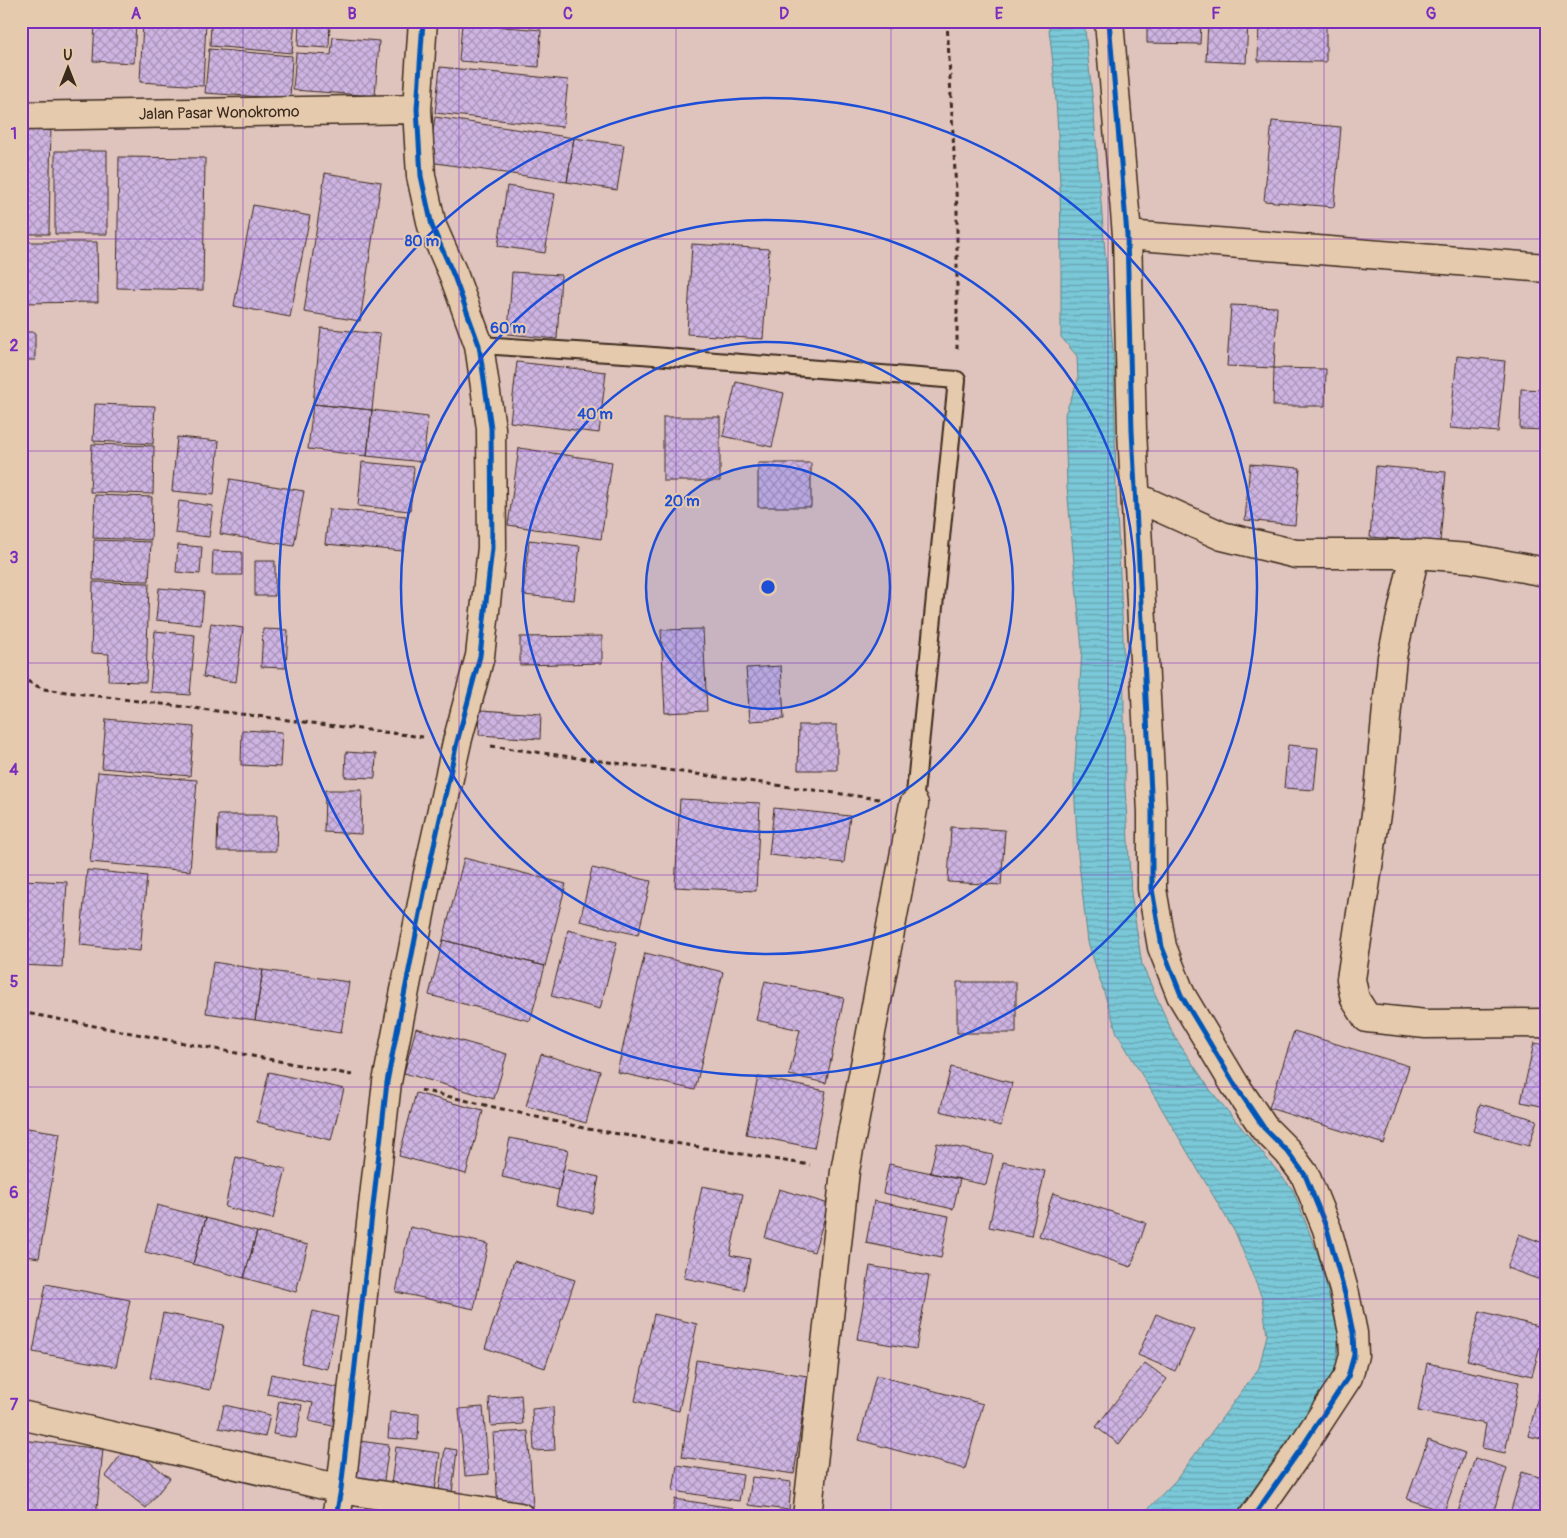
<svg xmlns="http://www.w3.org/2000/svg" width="1567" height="1538" font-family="Pangolin,sans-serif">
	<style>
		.water { fill: url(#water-rules); stroke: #61898e }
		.building { fill: url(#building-cross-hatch); stroke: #3b2a1e }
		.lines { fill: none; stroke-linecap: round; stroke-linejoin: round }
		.service-casing { stroke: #3b2a1e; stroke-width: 20 }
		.minor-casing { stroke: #3b2a1e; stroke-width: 31 }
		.path { stroke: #3b2a1e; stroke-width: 3; stroke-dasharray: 5 4; stroke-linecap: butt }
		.service { stroke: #e6caad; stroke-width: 16 }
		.minor { stroke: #e6caad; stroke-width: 28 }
		.cycleway-casing { stroke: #e6caad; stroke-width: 8 }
		.cycleway { stroke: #0057b8; stroke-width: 5 }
		.grid { fill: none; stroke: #7b2cbf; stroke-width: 1; stroke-opacity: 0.55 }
		.ring { fill: none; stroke: #1d4ed8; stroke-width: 2.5 }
		.labels { text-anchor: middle; stroke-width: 4; stroke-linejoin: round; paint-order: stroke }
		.street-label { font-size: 16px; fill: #3b2a1e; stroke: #e6caad }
		.centre { fill: #1d4ed8; stroke: #e6caad; stroke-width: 2.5 }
		.ring-label { font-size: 15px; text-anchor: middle; font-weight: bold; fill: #1d4ed8; stroke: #e6caad; stroke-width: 4; stroke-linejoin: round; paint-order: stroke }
		.neatline { fill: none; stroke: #7b2cbf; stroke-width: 2 }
		.grid-label { font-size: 16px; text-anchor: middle; font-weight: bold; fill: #7b2cbf }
	</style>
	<defs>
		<pattern id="water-rules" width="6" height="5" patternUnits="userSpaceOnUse" patternTransform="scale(1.25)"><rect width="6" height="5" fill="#7ac8d8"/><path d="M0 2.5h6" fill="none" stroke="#65a3af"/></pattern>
		<pattern id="building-cross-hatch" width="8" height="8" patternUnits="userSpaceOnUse" patternTransform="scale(1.25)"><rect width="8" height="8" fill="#ceb4e2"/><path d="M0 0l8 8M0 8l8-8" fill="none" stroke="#a893b7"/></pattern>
	</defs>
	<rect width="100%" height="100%" fill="#dfc3bd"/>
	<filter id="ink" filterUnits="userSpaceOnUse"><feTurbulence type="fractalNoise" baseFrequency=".02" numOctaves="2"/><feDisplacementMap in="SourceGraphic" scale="10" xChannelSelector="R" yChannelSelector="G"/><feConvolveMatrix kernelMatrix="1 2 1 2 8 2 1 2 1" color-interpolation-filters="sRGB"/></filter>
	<g filter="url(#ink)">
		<path class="water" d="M1048,21H1084L1093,104L1114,363L1116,490L1123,637L1125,788L1131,893L1142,965L1174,1036L1211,1091L1293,1190L1320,1260L1338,1333L1337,1364L1322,1397L1277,1455L1235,1517H1140L1176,1480L1259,1368L1267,1335L1262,1298L1236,1234L1117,1033L1088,942L1078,855L1074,784L1082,649L1067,487L1065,414L1078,380L1077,356L1061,337C1061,232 1062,126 1048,21Z"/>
		<path class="building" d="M95,21H136L134,63L93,61Z
			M143,21H206L203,86L140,82Z
			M211,21H295L292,53L210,46Z
			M299,21H330L329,48L298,46Z
			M443,21H510V27Z
			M538,21H618L617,25Z
			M817,21H889V29Z
			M1147,21H1201L1200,44L1147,43Z
			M1208,21H1248L1246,63L1206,61Z
			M1259,21H1326V62L1258,61Z
			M462,23L541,30L539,67L459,61Z
			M333,37L379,41L375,96L293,90L296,53L331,55Z
			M209,49L292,56L290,99L205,93Z
			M440,67L568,80L563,127L435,113Z
			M435,117L574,138L567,182L429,162Z
			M21,120L51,121L49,234H21Z
			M1272,121L1341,127L1334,207L1264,201Z
			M574,138L624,145L617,190L567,182Z
			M55,151H107V234H55Z
			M119,157L205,158L203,290L117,288Z
			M325,173L381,182L360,321L304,312Z
			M507,186L555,194L545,253L498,246Z
			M253,205L310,216L290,317L234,306Z
			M21,242H97L98,302L21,303Z
			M692,244L769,249L763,339L687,334Z
			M512,272L561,275L557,339L508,334Z
			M1231,305L1277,307L1274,368L1227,366Z
			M1546,326V382H1543Z
			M321,328L380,334L372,410L313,404Z
			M21,332H35V360H21Z
			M1457,356L1505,361L1498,432L1450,428Z
			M517,362L606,372L599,433L510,422Z
			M1274,368L1326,369L1325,406H1273Z
			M736,382L784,393L772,447L723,436Z
			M1521,389L1546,390V430L1520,429Z
			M95,404L155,406L153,444L93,441Z
			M313,404L372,410L367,456L308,449Z
			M372,410L428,417L423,462L367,456Z
			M663,417H720V481H663Z
			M177,437L219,441L214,495L172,491Z
			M92,444L154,446L153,494L90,492Z
			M519,448L612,462L601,539L508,525Z
			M362,462L414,467L410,511L358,506Z
			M758,463H811V507H758Z
			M1250,464L1300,468L1295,525L1245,520Z
			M1376,466L1446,472L1440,542L1370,537Z
			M230,479L304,491L294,546L220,534Z
			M95,495L152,497L151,540L93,538Z
			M179,501L213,506L209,537L175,533Z
			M329,509L406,516L403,551L325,544Z
			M94,540L151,542L149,581L93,580Z
			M529,540L580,546L574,600L523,595Z
			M178,545L202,547L200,574L176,572Z
			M213,551L242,552V575H212Z
			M255,561H275V596H255Z
			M93,582L149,583L146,682L108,681L109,654L91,653Z
			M159,588L204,592L201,625L156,620Z
			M211,623L243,628L236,682L203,677Z
			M263,629L288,630L286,668L261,667Z
			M703,629L707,711L665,713L661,630Z
			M155,631L195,635L190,695L150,692Z
			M602,636V663L520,665V637Z
			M781,666L784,719L750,721L746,668Z
			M480,710L541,714L540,739L479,735Z
			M106,719L194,727L190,776L102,768Z
			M799,725H837V770H798Z
			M242,730L282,732L280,767L241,765Z
			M1288,745L1318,748L1314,790L1284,788Z
			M346,752L376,754L375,778L345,777Z
			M98,772L197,780L190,871L90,862Z
			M325,790H362L361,834L324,832Z
			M680,799L760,803L756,891L675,887Z
			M774,808L850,816L844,863L769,855Z
			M218,815H277L276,851H217Z
			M951,827L1005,830L1001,885L948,882Z
			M464,858L566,884L545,966L443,940Z
			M592,868L651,881L638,935L580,921Z
			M87,870L147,876L140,951L80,945Z
			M21,880L67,882L62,967L21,965Z
			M568,930L617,942L600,1009L551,996Z
			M443,940L545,966L530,1021L429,995Z
			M645,953L723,972L695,1090L617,1072Z
			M213,962L263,970L255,1020L206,1013Z
			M263,970L349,982L341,1033L255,1020Z
			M765,981L844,998L826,1083L789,1075L800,1030L756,1020Z
			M957,982H1016V1033H957Z
			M416,1028L507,1054L494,1099L404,1073Z
			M1294,1031L1409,1066L1384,1144L1269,1108Z
			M1534,1043L1546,1045V1107L1521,1102Z
			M541,1054L600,1071L586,1123L526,1106Z
			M951,1067L1012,1083L1001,1126L940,1111Z
			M269,1072L344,1089L331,1140L257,1122Z
			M758,1077L826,1091L814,1148L746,1134Z
			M416,1093L483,1111L466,1174L399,1156Z
			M1480,1104L1537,1120L1529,1146L1473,1131Z
			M21,1127L60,1133L39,1258L21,1255Z
			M510,1138L568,1150L559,1190L502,1177Z
			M937,1143L993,1155L986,1185L930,1173Z
			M236,1157L286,1169L273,1219L225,1207Z
			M1003,1162L1045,1171L1031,1236L989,1227Z
			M889,1164L960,1179L953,1209L883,1193Z
			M563,1169L599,1177L592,1213L556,1205Z
			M702,1186L743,1194L730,1255L750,1259L744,1290L684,1278Z
			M779,1189L829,1204L814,1252L765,1238Z
			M1053,1193L1146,1223L1131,1267L1039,1236Z
			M874,1201L949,1216L941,1258L866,1243Z
			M157,1205L206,1218L193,1264L145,1252Z
			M206,1218L257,1232L244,1278L193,1264Z
			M410,1227L488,1244L474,1309L396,1292Z
			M257,1232L308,1245L296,1292L244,1278Z
			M1519,1234L1546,1244V1282L1507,1268Z
			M514,1261L575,1280L545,1368L485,1348Z
			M870,1266L929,1276L916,1349L857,1339Z
			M46,1284L130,1300L116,1367L33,1352Z
			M313,1311L338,1317L327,1369L301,1363Z
			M1480,1311L1545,1328L1532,1376L1467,1360Z
			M163,1313L224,1325L210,1390L150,1378Z
			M654,1314L697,1324L679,1411L635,1401Z
			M1156,1314L1194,1330L1175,1371L1138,1355Z
			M696,1360L808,1376L794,1474L682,1457Z
			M1145,1363L1167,1379L1119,1444L1096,1427Z
			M1427,1363L1519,1382L1505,1453L1482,1448L1486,1424L1418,1411Z
			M1546,1365V1440L1528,1436Z
			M271,1374L340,1388L333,1426L309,1421L313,1403L267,1394Z
			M876,1375L983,1404L965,1469L859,1440Z
			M521,1395L523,1424L491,1426L489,1398Z
			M279,1401L302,1405L296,1438L273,1434Z
			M224,1405L270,1415L265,1437L219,1428Z
			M483,1407L489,1474L465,1476L459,1409Z
			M553,1407L555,1450L534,1451L532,1409Z
			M390,1412L419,1414L418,1440L388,1438Z
			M528,1431L533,1506L498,1508L493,1433Z
			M21,1440L103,1449L96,1517H59L21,1513Z
			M352,1440L389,1445L383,1487L347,1483Z
			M1428,1440L1465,1453L1444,1512L1407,1499Z
			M128,1445L170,1478L146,1508L105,1476Z
			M396,1447L440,1453L435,1491L391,1485Z
			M445,1448L457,1450L452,1493L439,1491Z
			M1475,1458L1507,1468L1492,1517H1472L1458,1512Z
			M677,1465L743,1475L739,1501L673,1491Z
			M1522,1472L1546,1479V1517H1509Z
			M752,1477L791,1482L789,1510L748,1505Z
			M675,1499L733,1508L732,1517H672Z"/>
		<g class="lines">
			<defs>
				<path id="service" d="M479,345L641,355L957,380L914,804"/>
				<path id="minor" d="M1109,21L1127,235L1132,431L1152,812V889L1162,947L1181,995L1235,1085L1264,1128L1288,1152L1305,1175L1327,1229L1345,1294L1353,1333L1354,1355L1348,1377L1300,1450L1253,1517
					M21,116L417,109
					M1127,235L1546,268
					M1136,497L1222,536L1296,554H1415L1469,558L1546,572
					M1415,554L1392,657L1378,801L1351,979L1355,999L1367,1018L1426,1024L1546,1023
					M21,1415L341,1489L520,1517
					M336,1517L341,1489L387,1082L429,868L457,742L480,656L492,548L491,428L479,345L454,276L432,226L421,176L417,109L423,21
					M807,1517L845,1171L914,804"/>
			</defs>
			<use href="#service" class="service-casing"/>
			<use href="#minor" class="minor-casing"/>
			<path class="path" d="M947,21L957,210V349
				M21,675L29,682L43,689L423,737
				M491,746L879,799
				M21,1012L352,1075
				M421,1090L588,1129L810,1165"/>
			<use href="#service" class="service"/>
			<use href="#minor" class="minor"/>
			<defs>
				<path id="cycleway" d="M1109,21L1127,235L1132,431L1152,812V889L1162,947L1181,995L1235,1085L1264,1128L1288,1152L1305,1175L1327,1229L1345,1294L1353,1333L1354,1355L1348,1377L1300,1450L1253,1517
					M336,1517L341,1489L387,1082L429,868L457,742L480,656L492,548L491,428L479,345L454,276L432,226L421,176L417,109L423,21"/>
			</defs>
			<use href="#cycleway" class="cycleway-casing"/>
			<use href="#cycleway" class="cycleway"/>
		</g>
	</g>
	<path class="grid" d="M243,21V1517M459,21V1517M676,21V1517M891,21V1517M1108,21V1517M1324,21V1517M21,239H1546M21,451H1546M21,663H1546M21,875H1546M21,1087H1546M21,1299H1546"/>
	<circle cx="768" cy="587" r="122" fill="#1d4ed8" fill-opacity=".12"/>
	<g class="ring">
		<circle cx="768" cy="587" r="122"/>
		<circle cx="768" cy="587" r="245"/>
		<circle cx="768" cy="587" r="367"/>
		<circle cx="768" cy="587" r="489"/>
	</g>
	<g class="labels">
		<g class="street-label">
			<text transform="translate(219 112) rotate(-1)" y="6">Jalan Pasar Wonokromo</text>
		</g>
	</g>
	<circle cx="768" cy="587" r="8" class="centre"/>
	<g class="ring-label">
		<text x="422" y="246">80 m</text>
		<text x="508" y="333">60 m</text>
		<text x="595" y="419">40 m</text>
		<text x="682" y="506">20 m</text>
	</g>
	<rect width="1567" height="1538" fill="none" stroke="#e6caad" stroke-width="55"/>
	<g transform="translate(68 68)" stroke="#e6caad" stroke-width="4" paint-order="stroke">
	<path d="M0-4L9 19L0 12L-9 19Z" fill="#3b2a1e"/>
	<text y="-8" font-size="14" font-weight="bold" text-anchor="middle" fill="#3b2a1e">U</text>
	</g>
	<rect x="28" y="28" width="1512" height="1482" class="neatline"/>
	<g class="grid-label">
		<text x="136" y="19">A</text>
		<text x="352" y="19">B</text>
		<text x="568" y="19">C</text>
		<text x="784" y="19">D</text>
		<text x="999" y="19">E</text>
		<text x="1216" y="19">F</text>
		<text x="1431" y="19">G</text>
		<text x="14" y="139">1</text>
		<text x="14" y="351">2</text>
		<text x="14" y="563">3</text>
		<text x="14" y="775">4</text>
		<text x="14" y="987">5</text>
		<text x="14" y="1198">6</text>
		<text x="14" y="1410">7</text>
	</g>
</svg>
